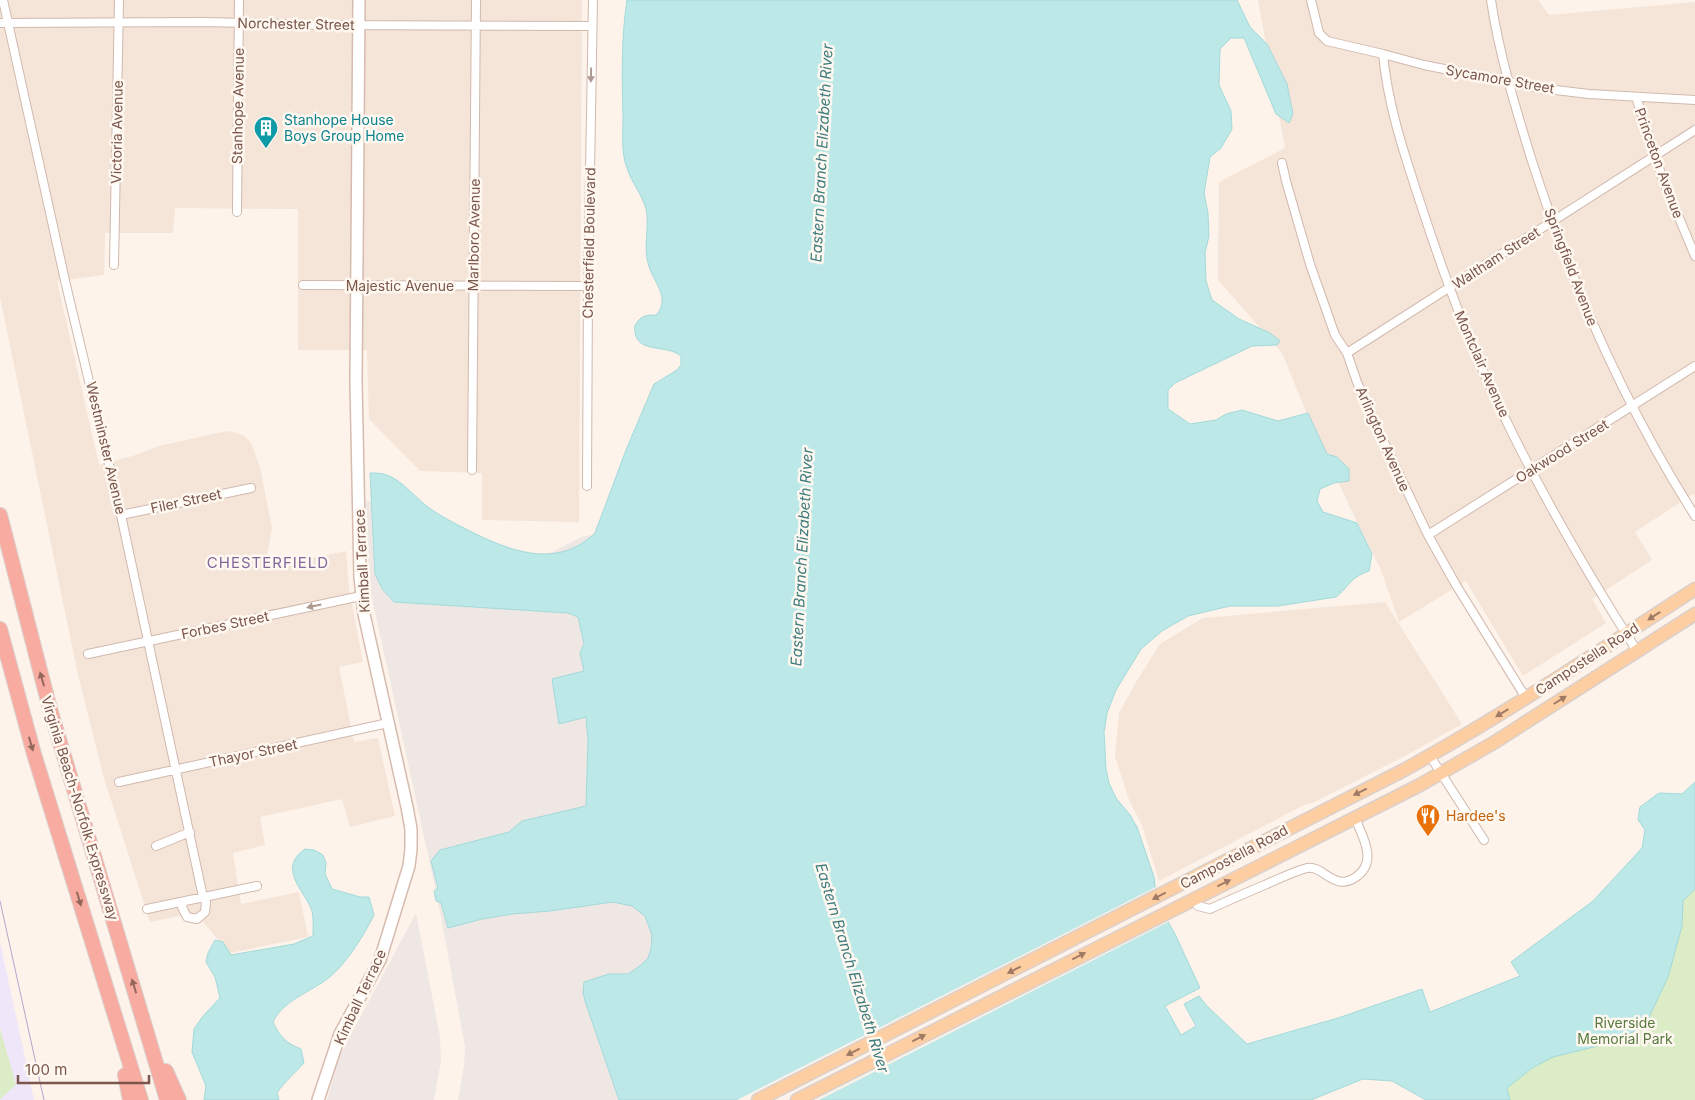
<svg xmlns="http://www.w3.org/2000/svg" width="1695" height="1100" font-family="Inter,sans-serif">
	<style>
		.residential { fill: #f5e4d8 }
		.industrial { fill: #eee7e3 }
		.education { fill: #f0e6fa }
		.green { fill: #dbecc7 }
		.water { fill: #bde8e8; stroke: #a3d9da }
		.pier { fill: #fdf3ea }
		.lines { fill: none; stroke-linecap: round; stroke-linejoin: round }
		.street-casing { stroke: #d1b9ae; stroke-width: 10 }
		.secondary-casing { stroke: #d6bbae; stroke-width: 14 }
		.primary-casing { stroke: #dad0cd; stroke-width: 15 }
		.highway-casing { stroke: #dad0cd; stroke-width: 16 }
		.street { stroke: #fff; stroke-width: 8 }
		.secondary { stroke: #fff; stroke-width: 11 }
		.primary { stroke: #fdcea2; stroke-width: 12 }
		.highway { stroke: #f8aba0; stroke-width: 14 }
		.tram { stroke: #b4a6c9; stroke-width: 1 }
		.oneway { fill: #af9a93 }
		.oneway2 { fill: #a17a65 }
		.oneway3 { fill: #93675c }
		.labels { text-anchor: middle; stroke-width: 5; stroke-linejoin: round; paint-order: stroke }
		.street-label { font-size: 14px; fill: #7a564b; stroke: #fff8f1 }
		.culture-label { font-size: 14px; fill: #0d838f; stroke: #fff8f1; text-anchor: start }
		.food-label { font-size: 14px; fill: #c56008; stroke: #fff8f1; text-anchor: start }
		.park-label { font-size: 14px; fill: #587a40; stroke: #fff8f1 }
		.water-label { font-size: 15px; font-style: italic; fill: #3e7c7e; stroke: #fff8f1 }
		.neighbourhood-label { font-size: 15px; letter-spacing: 1px; fill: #83689c; stroke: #fff8f1 }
	</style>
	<rect width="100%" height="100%" fill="#fdf3ea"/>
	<path class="residential" d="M0,0H582L579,522L482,520V473L420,471L369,419L367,350H298V209L175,208L173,233H105L104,275L57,281L99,465L136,455L159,446L227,431L237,433L244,436L251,443L260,467L272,528L267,556L274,562L302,560L346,551L349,589L363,662L339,667L354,742L378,738L395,816L350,827L342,799L260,817L265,845L233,853L241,904L299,892L308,937L230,953L195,913L150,922L103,775L77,670L0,297Z
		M1258,0H1538L1549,15L1695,2V496L1693,494L1635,532L1652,560L1592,599L1606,623L1523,676L1466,581L1399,622L1381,570L1348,503L1307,414L1282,353L1218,280L1219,182L1285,148Z
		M1385,602L1462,724L1401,758L1314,802L1304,805L1159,881L1142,825L1129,800L1115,756L1119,713L1136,682L1160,644L1203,618Z"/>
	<path class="industrial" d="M366,500L524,567L581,537L717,514L735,1100H458L464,1066L465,1046L438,901L369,584Z
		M416,913L440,1037L441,1061L434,1100H327L339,1057Z"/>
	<path class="education" d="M0,942L26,1062L34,1100H0Z"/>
	<path class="green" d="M1695,876V1100H1493Z
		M0,1028L16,1085L0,1099Z"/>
	<path class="water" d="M627,0H1237L1250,27L1267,44L1287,84L1293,114L1289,123L1276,114L1244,38H1231L1220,49L1219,85L1231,111L1232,129L1221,148L1210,157L1204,193L1208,213L1209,236L1205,253L1206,281L1212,300L1239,319L1270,333L1280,341L1277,345L1252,346L1175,383L1168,390V409L1190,424L1216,420L1226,414L1242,410L1278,421L1308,413L1327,454L1337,457L1349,469V481L1334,483L1320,489L1317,501L1323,512L1357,523L1372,554L1369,571C1349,578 1350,586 1336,597L1278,606H1230L1188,616L1162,631L1141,649L1116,690L1107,713L1104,732L1106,769L1109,783L1116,798L1130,815L1137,827L1154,877L1157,903L1175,934L1200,988L1165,1006L1181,1035L1196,1026L1184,1004L1199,996L1206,1005L1247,1044L1338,1018L1422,989L1430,1012L1520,976L1511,962L1593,901L1642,848L1645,830L1638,820L1640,807L1659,793L1682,794L1695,782V889L1683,901L1682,926L1668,977L1645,1026L1610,1043L1553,1057L1532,1068L1507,1088L1510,1100H1426L1392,1081L1363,1079L1311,1100H619L586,1004L583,993L584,982L609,974H628L641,965L648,958L651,949L652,935L645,916L632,906L613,902L550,911L512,914L482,919L448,928L441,903L436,901L434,891L438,888L431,861L440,850L509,832L522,821L586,806L588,741L586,717L559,724L552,679L584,671L580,653L584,644L578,617L568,613L394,602L383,590L375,574L370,473C377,473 383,473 389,476C401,480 417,499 428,507C440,516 454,523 468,530C509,551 557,570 595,533L626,450L654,384L677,370L681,365V356C667,344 638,354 635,332C634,327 635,324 638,321C643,315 649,315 656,315C672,298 652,281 648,263C643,245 650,226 646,209C642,194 631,182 627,168C621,153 623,134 623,118C622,79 621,39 627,0Z
		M305,849L314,850L323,855L326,863L325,874L332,889L360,897H369L374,915C364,935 348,961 331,976C312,992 284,999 273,1022C280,1037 286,1043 301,1049L304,1063C294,1074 285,1081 277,1093L279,1100H204L206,1086L192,1052L194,1029L203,1016L220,998L215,977L206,962L208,953L215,940L223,942L231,955L294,944L313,936C313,928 314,916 311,908C302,888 278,868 305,849Z"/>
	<path class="pier" d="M1158,886L1159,902L1170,921L819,1100H737Z"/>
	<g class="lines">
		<defs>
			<path id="street" d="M3,0L66,285L121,515L203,897L206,902L205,912L197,919L187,917L182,907L183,902
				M1311,0L1319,33L1327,41L1383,54L1424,65L1539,88L1589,94L1695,100
				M1491,0C1499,54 1515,106 1531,158C1571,284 1624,404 1695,516
				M0,23L204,22L321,25L592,26
				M1383,54C1388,108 1406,159 1423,211C1442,269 1463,327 1489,384C1531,477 1582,565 1637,651
				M1636,97L1662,177L1695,256
				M1282,163L1286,181L1310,264L1335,335L1347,353L1357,382L1379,432L1428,535L1456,585L1526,698
				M237,212L239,0
				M114,265L119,0
				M303,285L588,286
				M1347,353L1695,130
				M472,470L476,0
				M587,486L588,286L593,0
				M121,515L251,488
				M1428,535L1695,366
				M88,654L361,596
				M1430,756L1484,840
				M119,782L388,723
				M156,846L190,832
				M1198,906L1210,909C1229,900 1248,892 1267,884C1280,878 1293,872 1307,868C1319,866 1326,878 1338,881C1344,883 1350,881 1356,877C1378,862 1363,837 1355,818
				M147,909L257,886"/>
			<path id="secondary" d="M318,1100L340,1034L380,960L409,866L411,849V829L407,807L364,614L360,577L356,382L359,0"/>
			<path id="primary" d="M758,1100L1404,770C1504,715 1599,651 1695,589
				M797,1100L1420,785L1495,742L1695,614"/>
			<path id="highway" d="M0,515L50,709L167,1100
				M0,629L34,754L141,1100
				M166,1071L179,1100
				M125,1075L130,1100"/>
		</defs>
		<use href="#street" class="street-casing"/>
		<use href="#secondary" class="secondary-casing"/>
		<use href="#primary" class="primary-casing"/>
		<use href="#highway" class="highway-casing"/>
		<use href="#street" class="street"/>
		<use href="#secondary" class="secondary"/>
		<use href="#primary" class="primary"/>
		<use href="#highway" class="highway"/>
		<path class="tram" d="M0,901L44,1100"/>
	</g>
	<defs><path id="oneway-solid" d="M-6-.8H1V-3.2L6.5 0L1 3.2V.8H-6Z" transform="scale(1.25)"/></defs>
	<g class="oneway">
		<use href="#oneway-solid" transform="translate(591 75) rotate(91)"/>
		<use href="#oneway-solid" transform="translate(314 606) rotate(168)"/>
	</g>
	<g class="oneway2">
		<use href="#oneway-solid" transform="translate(1654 616) rotate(147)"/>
		<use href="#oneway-solid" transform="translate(1560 700) rotate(-32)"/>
		<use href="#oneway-solid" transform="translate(1502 713) rotate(149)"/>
		<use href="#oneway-solid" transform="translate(1360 792) rotate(154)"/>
		<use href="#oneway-solid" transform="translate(1224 883) rotate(-26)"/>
		<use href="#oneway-solid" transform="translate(1159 896) rotate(153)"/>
		<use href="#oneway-solid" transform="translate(1079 956) rotate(-27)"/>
		<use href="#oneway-solid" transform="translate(1014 970) rotate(153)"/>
		<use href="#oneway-solid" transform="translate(919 1038) rotate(-27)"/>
		<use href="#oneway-solid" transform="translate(853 1052) rotate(153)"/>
	</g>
	<g class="oneway3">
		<use href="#oneway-solid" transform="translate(42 679) rotate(-106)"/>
		<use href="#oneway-solid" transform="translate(31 744) rotate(74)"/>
		<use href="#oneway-solid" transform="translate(79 899) rotate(73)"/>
		<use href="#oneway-solid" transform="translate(134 986) rotate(-107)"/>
	</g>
	<defs>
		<symbol id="building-pin" viewBox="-11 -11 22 30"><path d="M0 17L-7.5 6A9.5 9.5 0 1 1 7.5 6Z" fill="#0f9aa8" stroke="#fff8f1"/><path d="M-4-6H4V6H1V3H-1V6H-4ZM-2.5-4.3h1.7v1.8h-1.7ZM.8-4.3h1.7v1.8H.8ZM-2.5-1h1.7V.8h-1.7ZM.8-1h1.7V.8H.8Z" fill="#fff"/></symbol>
		<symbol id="restaurant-pin" viewBox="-11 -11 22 30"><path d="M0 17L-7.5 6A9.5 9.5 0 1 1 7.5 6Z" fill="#e8710a" stroke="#fff8f1"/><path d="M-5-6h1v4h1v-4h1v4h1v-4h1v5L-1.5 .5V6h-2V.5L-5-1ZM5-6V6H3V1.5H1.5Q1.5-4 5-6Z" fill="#fff"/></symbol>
	</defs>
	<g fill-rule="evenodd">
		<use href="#building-pin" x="252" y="114" width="28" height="38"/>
		<use href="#restaurant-pin" x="1414" y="802" width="28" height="38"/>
	</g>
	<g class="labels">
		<g class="street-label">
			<text transform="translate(296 24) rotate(1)" y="5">Norchester Street</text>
			<text transform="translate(1500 79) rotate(10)" y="5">Sycamore Street</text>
			<text transform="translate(238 106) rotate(-89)" y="5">Stanhope Avenue</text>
			<text transform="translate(117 132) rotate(-89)" y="5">Victoria Avenue</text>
			<text transform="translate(1659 163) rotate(70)" y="5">Princeton Avenue</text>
			<text transform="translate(474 235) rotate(-89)" y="5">Marlboro Avenue</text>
			<text transform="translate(589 243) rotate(-89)" y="5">Chesterfield Boulevard</text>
			<text transform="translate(1496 258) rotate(-33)" y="5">Waltham Street</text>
			<text transform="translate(1571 267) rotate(69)" y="5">Springfield Avenue</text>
			<text x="400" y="291">Majestic Avenue</text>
			<text transform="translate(1482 364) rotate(66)" y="5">Montclair Avenue</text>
			<text transform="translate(1383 439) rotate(66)" y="5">Arlington Avenue</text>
			<text transform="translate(106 448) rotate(77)" y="5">Westminster Avenue</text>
			<text transform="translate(1562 451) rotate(-32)" y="5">Oakwood Street</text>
			<text transform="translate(186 501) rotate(-12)" y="5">Filer Street</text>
			<text transform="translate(362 561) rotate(-93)" y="5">Kimball Terrace</text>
			<text transform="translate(225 625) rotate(-12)" y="5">Forbes Street</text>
			<text transform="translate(1587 659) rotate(-33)" y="5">Campostella Road</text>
			<text transform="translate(253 753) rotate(-12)" y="5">Thayor Street</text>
			<text transform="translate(80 808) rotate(73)" y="5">Virginia Beach-Norfolk Expressway</text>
			<text transform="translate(1234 857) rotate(-28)" y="5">Campostella Road</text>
			<text transform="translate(360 997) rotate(-65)" y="5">Kimball Terrace</text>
		</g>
		<g class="culture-label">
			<text x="284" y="125">Stanhope House<tspan x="284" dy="16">Boys Group Home</tspan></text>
		</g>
		<g class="food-label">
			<text x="1446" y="821">Hardee's</text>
		</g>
		<g class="park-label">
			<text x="1625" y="1028">Riverside<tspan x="1625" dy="16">Memorial Park</tspan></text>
		</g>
		<g class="water-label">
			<text transform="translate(822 153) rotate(-87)" y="5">Eastern Branch Elizabeth River</text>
			<text transform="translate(802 557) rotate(-87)" y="5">Eastern Branch Elizabeth River</text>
			<text transform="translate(852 968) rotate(73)" y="5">Eastern Branch Elizabeth River</text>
		</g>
		<g class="neighbourhood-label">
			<text x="268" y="568">CHESTERFIELD</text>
		</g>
	</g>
	<path d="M18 1075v8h131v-8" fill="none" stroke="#7a564b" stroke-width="2.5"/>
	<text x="25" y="1075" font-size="15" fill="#7a564b" stroke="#fff8f1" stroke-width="4" paint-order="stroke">100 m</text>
</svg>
